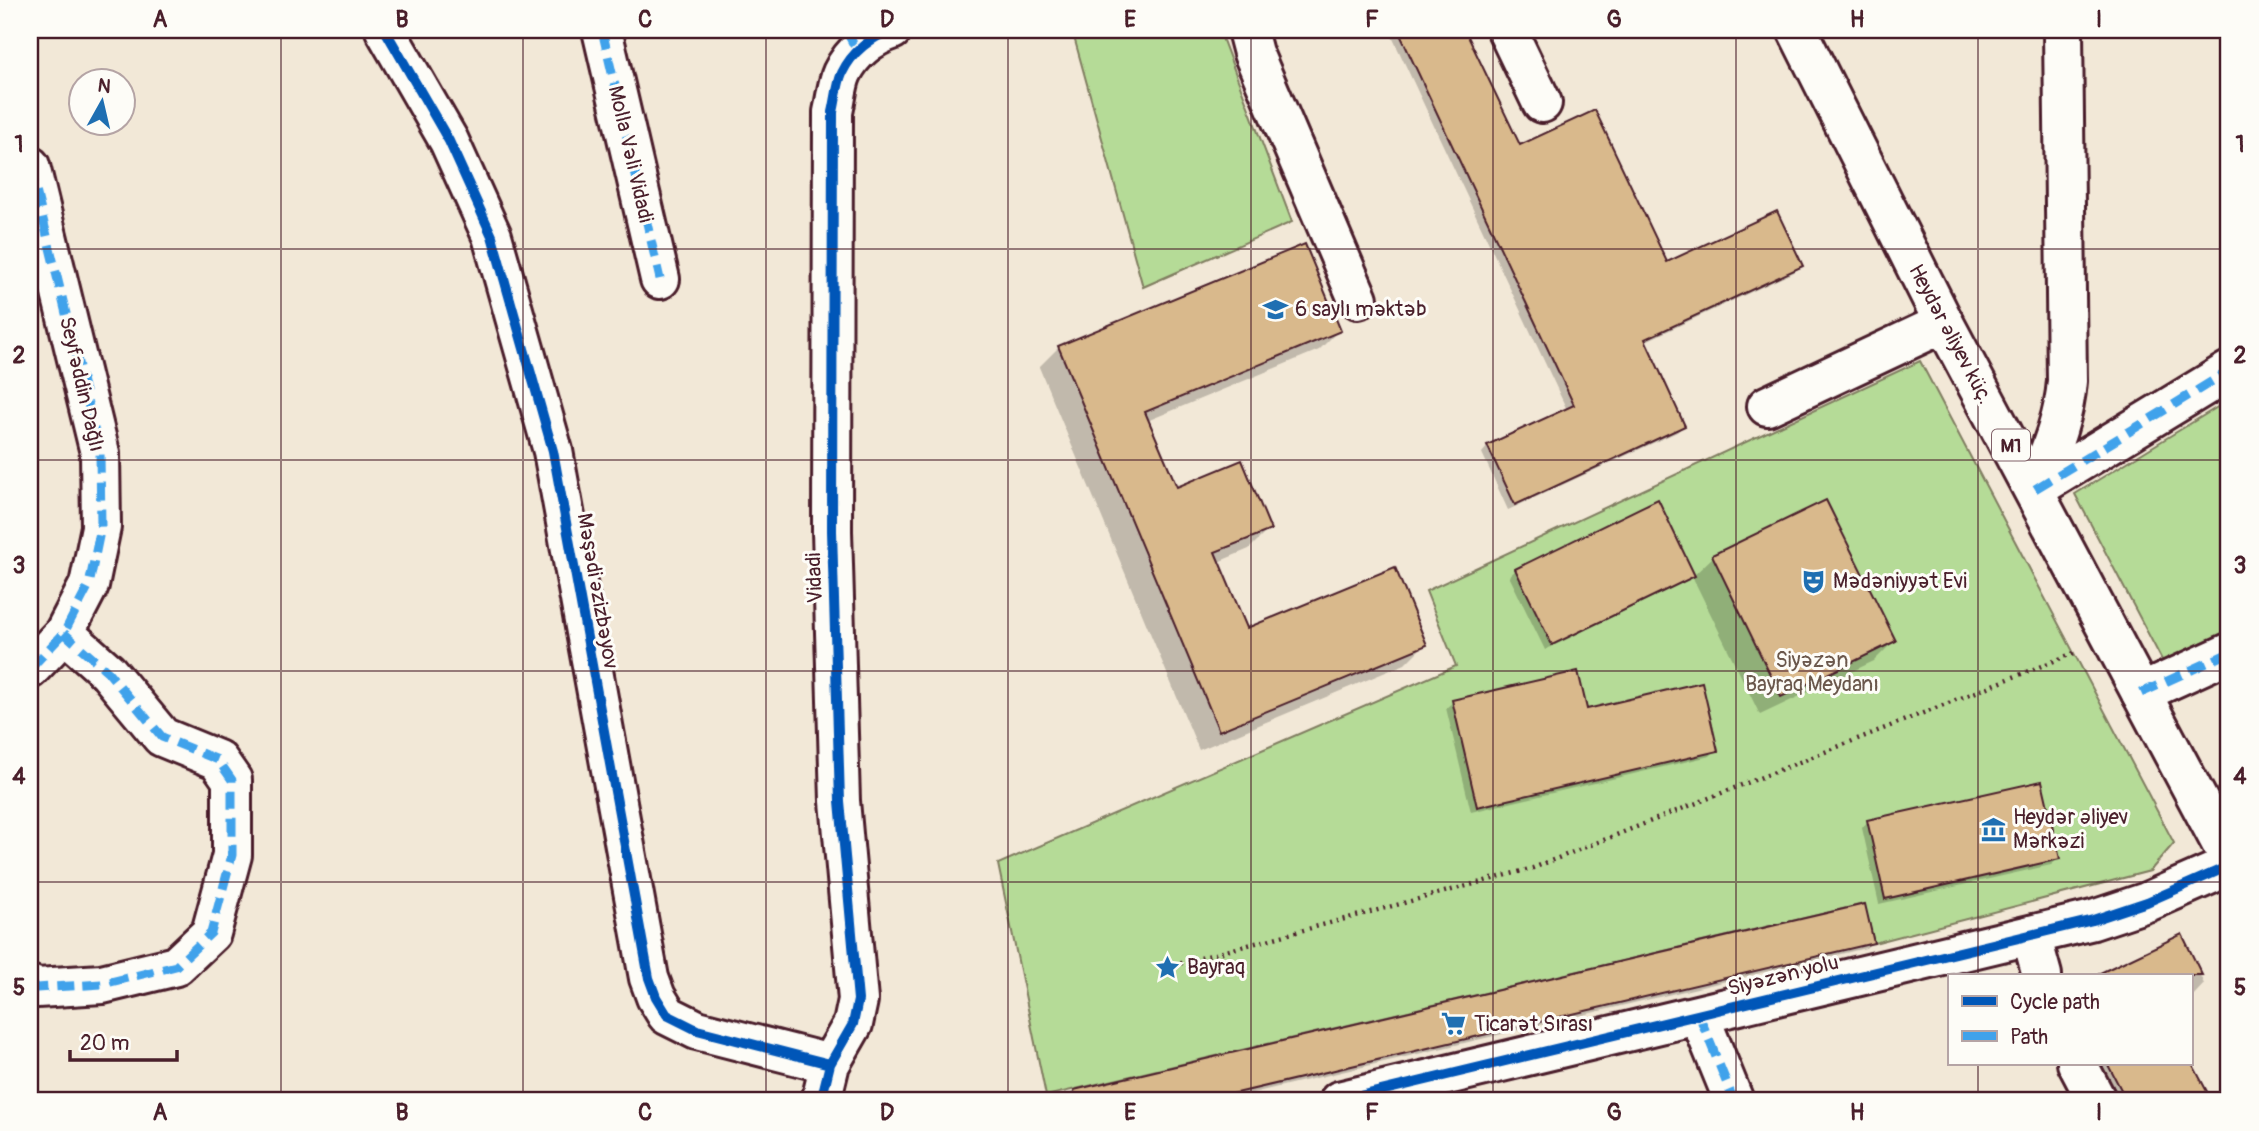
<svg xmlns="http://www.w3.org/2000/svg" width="2259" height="1131" font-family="Pangolin,sans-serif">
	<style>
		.green { fill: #b5db97; stroke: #807d61; stroke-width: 2 }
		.shadow { fill: #0003 }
		.building { fill: #d9b98c; stroke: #4a1f2b; stroke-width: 2 }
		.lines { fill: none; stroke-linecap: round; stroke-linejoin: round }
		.minor-casing { stroke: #4a1f2b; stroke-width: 44 }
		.major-casing { stroke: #4a1f2b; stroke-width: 44 }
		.path { stroke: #4a1f2b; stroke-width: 4.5; stroke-dasharray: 2 5; stroke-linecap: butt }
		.minor { stroke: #fdfcf7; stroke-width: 38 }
		.major { stroke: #fdfcf7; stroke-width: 38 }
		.quiet { stroke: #40a2eb; stroke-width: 9; stroke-dasharray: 18 9; stroke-linecap: butt }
		.cycleway-casing { stroke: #fdfcf7; stroke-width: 15 }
		.cycleway { stroke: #0057b8; stroke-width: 10 }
		.grid { fill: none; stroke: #4a1f2b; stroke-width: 2; stroke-opacity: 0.55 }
		.labels { text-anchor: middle; stroke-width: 6; stroke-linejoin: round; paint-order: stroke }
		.shield { fill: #fdfcf7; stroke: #806168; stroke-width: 2 }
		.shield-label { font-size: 19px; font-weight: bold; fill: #4a1f2b }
		.street-label { font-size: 21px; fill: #4a1f2b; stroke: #fdfcf7 }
		.poi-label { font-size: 21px; fill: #4a1f2b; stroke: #fdfcf7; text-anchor: start }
		.park-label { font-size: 21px; fill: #6a574b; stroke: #fdfcf7 }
		.neatline { fill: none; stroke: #4a1f2b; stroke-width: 2.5 }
		.grid-label { font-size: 23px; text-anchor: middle; font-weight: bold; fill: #4a1f2b }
	</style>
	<rect width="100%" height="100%" fill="#f2e8d7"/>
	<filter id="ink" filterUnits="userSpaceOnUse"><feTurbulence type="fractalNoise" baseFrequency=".0143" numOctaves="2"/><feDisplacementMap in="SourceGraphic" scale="14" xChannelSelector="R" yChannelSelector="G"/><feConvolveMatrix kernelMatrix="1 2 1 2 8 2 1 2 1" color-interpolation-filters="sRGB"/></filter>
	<g filter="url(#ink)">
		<path class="green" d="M1187,30H1219L1292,222L1143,287L1074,37Z
			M1920,361L2174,843L2150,871L1874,943L1864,904L1046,1096L998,864L1456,666L1426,591Z
			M2229,400V634L2163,662L2075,494Z"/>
		<path class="shadow" d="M1389,30H1463L1519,148L1666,264L1801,266L1794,272L1644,342L1683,426L1677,432L1508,510L1482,453L1488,446L1567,410Z
			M1339,330L1319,350L1147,421L1176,489L1269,529L1249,549L1218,562L1246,631L1425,644L1405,664L1199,750L1039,367L1059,347Z
			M1657,502L1693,576L1713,557L1826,502L1894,641L1874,661L1760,715L1692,576L1686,581L1545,650L1509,576L1516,570Z
			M1453,702L1585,711L1716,750L1710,756L1471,812L1446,708Z
			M1868,821L2058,859L2051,865L1879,904L1862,828Z
			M1864,906L1872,942L1866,948L1219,1101H1067L1066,1098L1072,1092Z
			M2182,936L2204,984L2191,998V975H2100Z
			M2095,1063H2190L2210,1101H2080Z"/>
		<path class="building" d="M1398,30H1465L1520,145L1595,110L1667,262L1777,211L1803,266L1645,339L1685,426L1515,505L1487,445L1574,405Z
			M1305,244L1341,331L1145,412L1177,487L1242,460L1271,530L1215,552L1247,628L1395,567L1427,645L1219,731L1058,346Z
			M1658,499L1695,576L1552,645L1515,569Z
			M1826,500L1896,641L1781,697L1712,555Z
			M1578,671L1587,709L1702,682L1718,751L1477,807L1452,700Z
			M2042,781L2060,859L1885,899L1867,820Z
			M1865,904L1874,943L1203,1101H1075L1074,1090Z
			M2182,934L2202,975H2096Z
			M2107,1063H2192L2212,1101H2127Z"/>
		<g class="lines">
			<defs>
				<path id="minor" d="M385,30L449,141L492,236L553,451L649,978L656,997L667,1015L697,1030L830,1064
					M602,30L660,279
					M1247,30L1253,53L1358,299
					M1507,30L1542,103
					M30,166L100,453L101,527L89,585L64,633L30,669
					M1767,406L1944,323
					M2035,489C2049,453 2064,420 2067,381L2063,30
					M2035,489L2229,371
					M2141,693L2229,653
					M2031,935L2042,975
					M30,985L37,988L102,984L176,966L211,933L232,855V780L218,760L162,737L108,672L64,633
					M1699,1015L1734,1101
					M2077,1063L2097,1101
					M821,1101L830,1064L853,1024L858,1000L840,801L832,531L833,112C836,100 837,84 842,73C852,52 871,37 892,30
					M1339,1101L2093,920L2147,902L2229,866"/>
				<path id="major" d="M1797,30L1944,323L2229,858"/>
			</defs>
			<use href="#minor" class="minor-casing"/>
			<use href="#major" class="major-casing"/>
			<path class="path" d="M1167,967L1533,868L2074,653"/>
			<use href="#minor" class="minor"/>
			<use href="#major" class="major"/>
			<path class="quiet" d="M602,30L660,279
				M846,30L857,51
				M30,166L100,453L101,527L89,585L64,633L30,669
				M2035,489L2229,371
				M2141,693L2229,653
				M30,985L37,988L102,984L176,966L211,933L232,855V780L218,760L162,737L108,672L64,633
				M1699,1015L1734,1101"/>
			<defs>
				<path id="cycleway" d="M385,30L449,141L492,236L553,451L649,978L656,997L667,1015L697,1030L830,1064
					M821,1101L830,1064L853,1024L858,1000L840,801L832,531L833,112C836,100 837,84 842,73C852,52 871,37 892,30
					M1339,1101L2093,920L2147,902L2229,866"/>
			</defs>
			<use href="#cycleway" class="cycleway-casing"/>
			<use href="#cycleway" class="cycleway"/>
		</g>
	</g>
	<path class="grid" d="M281,30V1101M523,30V1101M766,30V1101M1008,30V1101M1251,30V1101M1493,30V1101M1736,30V1101M1978,30V975M30,249H2229M30,460H2229M30,671H2229M30,882H2229M1978,1063V1101"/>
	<defs>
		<symbol id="school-bare" viewBox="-9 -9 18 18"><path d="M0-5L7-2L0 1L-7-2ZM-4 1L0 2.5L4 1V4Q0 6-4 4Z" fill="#1f6fb2" stroke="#fdfcf7" stroke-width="2.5" paint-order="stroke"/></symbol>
		<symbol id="theatre-bare" viewBox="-9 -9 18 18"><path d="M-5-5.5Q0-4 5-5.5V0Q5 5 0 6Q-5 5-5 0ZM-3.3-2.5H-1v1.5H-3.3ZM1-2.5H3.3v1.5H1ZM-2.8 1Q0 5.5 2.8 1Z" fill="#1f6fb2" stroke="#fdfcf7" stroke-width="2.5" paint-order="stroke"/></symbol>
		<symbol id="museum-bare" viewBox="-9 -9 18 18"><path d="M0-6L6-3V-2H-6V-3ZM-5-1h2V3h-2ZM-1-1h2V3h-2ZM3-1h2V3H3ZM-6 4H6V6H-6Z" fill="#1f6fb2" stroke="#fdfcf7" stroke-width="2.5" paint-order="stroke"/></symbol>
		<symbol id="sight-bare" viewBox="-9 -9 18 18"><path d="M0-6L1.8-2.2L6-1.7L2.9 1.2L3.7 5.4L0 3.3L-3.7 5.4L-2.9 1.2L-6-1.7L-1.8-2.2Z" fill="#1f6fb2" stroke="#fdfcf7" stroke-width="2.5" paint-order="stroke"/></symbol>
		<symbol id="supermarket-bare" viewBox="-9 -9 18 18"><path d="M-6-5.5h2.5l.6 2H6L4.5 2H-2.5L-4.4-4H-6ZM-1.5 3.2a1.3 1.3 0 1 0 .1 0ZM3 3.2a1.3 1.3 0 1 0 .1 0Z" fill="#1f6fb2" stroke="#fdfcf7" stroke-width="2.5" paint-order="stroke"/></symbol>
	</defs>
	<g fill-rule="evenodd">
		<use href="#school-bare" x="1258" y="292" width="35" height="35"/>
		<use href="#theatre-bare" x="1796" y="564" width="35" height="35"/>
		<use href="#museum-bare" x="1976" y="812" width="35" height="35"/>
		<use href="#sight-bare" x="1150" y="950" width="35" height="35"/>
		<use href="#supermarket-bare" x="1436" y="1006" width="35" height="35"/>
	</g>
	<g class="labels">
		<rect class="shield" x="1992" y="429.5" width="38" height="31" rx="5"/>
		<g class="shield-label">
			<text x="2011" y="452">M1</text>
		</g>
		<g class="street-label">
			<text transform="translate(631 154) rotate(77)" y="7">Molla Vəli Vidadi</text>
			<text transform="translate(1951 334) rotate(62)" y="7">Heydər Əliyev küç.</text>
			<text transform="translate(82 384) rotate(77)" y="7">Seyfəddin Dağlı</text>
			<text transform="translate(814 578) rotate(-92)" y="7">Vidadi</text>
			<text transform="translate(598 591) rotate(80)" y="7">Məşədi Əzizbəyov</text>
			<text transform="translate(1783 975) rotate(-14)" y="7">Siyəzən yolu</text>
		</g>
		<g class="poi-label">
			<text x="1295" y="316">6 saylı məktəb</text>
			<text x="1833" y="588">Mədəniyyət Evi</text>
			<text x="2013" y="824">Heydər Əliyev<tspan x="2013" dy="24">Mərkəzi</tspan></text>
			<text x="1187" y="974">Bayraq</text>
			<text x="1474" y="1031">Ticarət Sırası</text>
		</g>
		<g class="park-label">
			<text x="1812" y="667">Siyəzən<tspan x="1812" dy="24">Bayraq Meydanı</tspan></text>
		</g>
	</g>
	<rect width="2259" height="1131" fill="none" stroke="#fdfcf7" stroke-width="77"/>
	<rect x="1948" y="974" width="245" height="91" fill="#fdfcf7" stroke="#b5a4a5" stroke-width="2"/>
	<rect x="1962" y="996" width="35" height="10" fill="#0057b8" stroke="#b5a4a5" stroke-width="2"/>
	<text x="2010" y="1009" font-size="21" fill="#4a1f2b">Cycle path</text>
	<rect x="1962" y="1031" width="35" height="10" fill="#40a2eb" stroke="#b5a4a5" stroke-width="2"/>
	<text x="2010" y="1044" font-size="21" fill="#4a1f2b">Path</text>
	<g transform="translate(102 102) rotate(8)"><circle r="33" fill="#fdfcf7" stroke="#b5a4a5" stroke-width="2"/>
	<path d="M0-5L12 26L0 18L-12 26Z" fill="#1f6fb2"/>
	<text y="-10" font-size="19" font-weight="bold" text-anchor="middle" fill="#4a1f2b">N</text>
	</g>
	<path d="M70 1050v10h107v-10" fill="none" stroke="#4a1f2b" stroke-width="3.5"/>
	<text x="80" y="1050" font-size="21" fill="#4a1f2b" stroke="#fdfcf7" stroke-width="5" paint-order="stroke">20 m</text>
	<rect x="38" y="38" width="2182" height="1054" class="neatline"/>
	<g class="grid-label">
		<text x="160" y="27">A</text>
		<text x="402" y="27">B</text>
		<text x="645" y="27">C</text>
		<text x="887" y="27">D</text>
		<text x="1130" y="27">E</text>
		<text x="1372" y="27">F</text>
		<text x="1614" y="27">G</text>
		<text x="1857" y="27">H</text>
		<text x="2099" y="27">I</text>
		<text x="19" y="152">1</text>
		<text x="2240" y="152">1</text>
		<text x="19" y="363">2</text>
		<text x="2240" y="363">2</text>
		<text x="19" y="573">3</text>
		<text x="2240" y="573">3</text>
		<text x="19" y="784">4</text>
		<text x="2240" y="784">4</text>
		<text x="19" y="995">5</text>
		<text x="2240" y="995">5</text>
		<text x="160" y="1120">A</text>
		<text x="402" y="1120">B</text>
		<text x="645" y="1120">C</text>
		<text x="887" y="1120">D</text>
		<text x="1130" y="1120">E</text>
		<text x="1372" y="1120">F</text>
		<text x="1614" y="1120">G</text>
		<text x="1857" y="1120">H</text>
		<text x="2099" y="1120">I</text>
	</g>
</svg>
